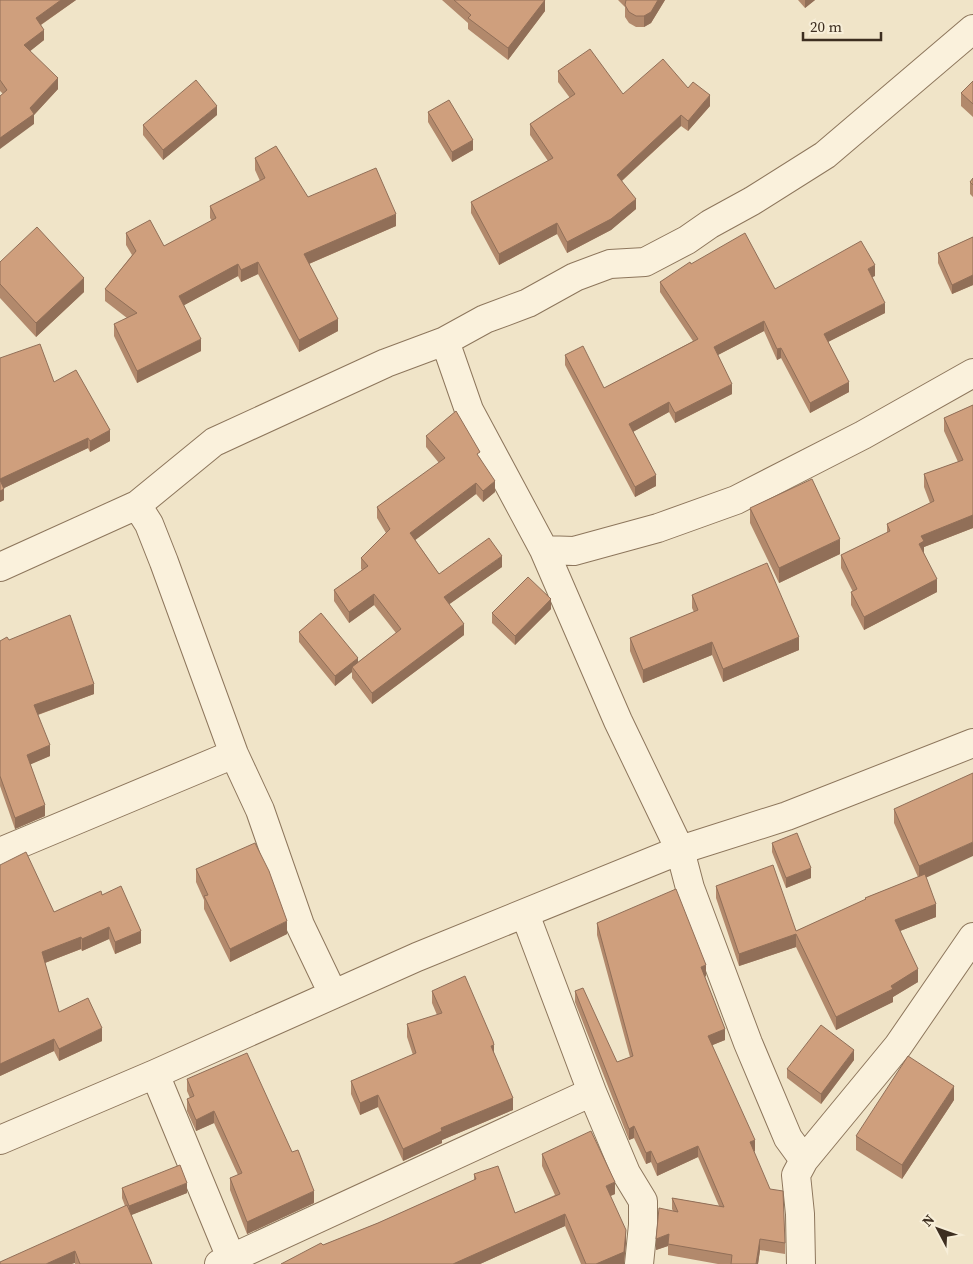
<svg xmlns="http://www.w3.org/2000/svg" width="973" height="1264" font-family="'Source Serif 4',serif">
	<style>
		.lines { fill: none; stroke-linecap: round; stroke-linejoin: round }
		.minor-casing { stroke: #8d765c; stroke-width: 30 }
		.minor { stroke: #faf1dc; stroke-width: 28 }
		.wall { fill: #b2896c }
		.shaded-wall { fill: #916f58 }
		.building { fill: #cf9f7d; stroke: #916f58 }
	</style>
	<rect width="100%" height="100%" fill="#f0e4c8"/>
	<g class="lines">
		<defs>
			<path id="minor" d="M445,341L469,410L544,550L618,721L680,850L690,888L748,1043L788,1138L804,1160L796,1175L800,1214L801,1264
				M137,505L149,524L164,562L234,754L260,810L300,925L333,994
				M544,550L574,551L658,528L736,500L863,435L973,373
				M0,567L137,505L214,442L386,363L445,341L485,319L528,303L575,277L610,264L645,262L687,240L710,224L752,201L825,155L973,29
				M0,852L234,754
				M525,914L592,1092L626,1173L643,1201V1225L639,1264
				M155,1074L231,1258
				M0,1140L155,1074L417,957L680,850L787,816L973,743
				M804,1160L898,1046L973,937
				M219,1264L592,1092"/>
		</defs>
		<use href="#minor" class="minor-casing"/>
		<use href="#minor" class="minor"/>
	</g>
	<path class="wall" d="M0,0H76L41,25L44,40L30,51L58,89L34,115V124L0,91Z
		M442,0H545V11L508,60L468,29V23Z
		M618,0H665L651,23L644,27H636L629,23L625,17V7Z
		M798,0H815L805,8Z
		M558,71L623,94L688,88L710,106L688,131L681,126L622,181L636,209L611,230L567,253L557,234L499,265L471,213V202L548,161L530,135V124L570,98L558,82Z
		M973,81V117L961,106V93Z
		M428,112L473,150L452,162L428,122Z
		M217,115L163,160L143,135V125Z
		M255,158L308,197L396,226L309,264L338,331L299,352L258,274L241,282L238,276L184,305L201,351L137,383L114,336V324L127,318L105,301V289L132,255L126,245V233L164,246L212,221L210,218V206L260,181L255,170Z
		M973,178V197L970,194V182Z
		M973,237V285L952,294L938,263V253Z
		M0,262L84,292L36,337L0,298Z
		M691,264L775,289L875,276L872,277L885,313L828,342L849,392L810,413L781,358L777,360L764,331L718,355L732,394L675,423L669,412L633,432L656,486L635,497L565,365V355L604,388L693,341L660,292V282Z
		M0,358L54,382L110,441L90,452L88,448L4,488V500L0,502Z
		M973,405V528L924,547V553L937,592L864,630L851,605V592H853L841,568V555L887,533V524L930,503L924,487V474L958,462L944,431V418Z
		M426,436L480,458L495,492L483,502L476,494L415,540L439,574L502,567L449,604L464,635L372,704L352,678V672L335,686L299,642V632L358,662L396,633L374,605L349,623L334,601V590L362,570L361,569V558L386,533L377,518V507L439,463L426,447Z
		M750,508L840,554L779,583L750,523Z
		M692,595L799,650L723,682L712,655L643,683L630,651V638L694,612L692,608Z
		M551,609L515,645L492,623V613Z
		M9,640L94,694L38,715L50,756L30,764L45,816L15,829L0,786V641Z
		M894,809L926,878L936,917L900,931L918,982L893,997V1002L836,1030L796,947L739,966L716,898V886L796,931L865,900V898L918,877L894,823Z
		M772,843L811,878L786,888L772,852Z
		M0,865L54,912L102,895L141,943L115,954L109,939L82,951L81,949L45,963L59,1012L102,1041L59,1061L54,1051L0,1076Z
		M196,869L287,934L230,962L204,909V900L196,882Z
		M597,923L706,976L705,977L725,1040L712,1045L755,1151L754,1152L785,1243V1254L760,1250L758,1264H718L668,1255V1246L656,1250L673,1211L672,1209V1198L719,1206L698,1157L657,1176L651,1162L646,1164L634,1138L629,1140L575,1002V991L617,1062L630,1057L597,935Z
		M432,991L494,1053L513,1110L442,1140V1143L403,1161L378,1107L360,1115L351,1094V1081L413,1055L407,1037V1024L437,1015L432,1003Z
		M854,1060L821,1104L787,1078V1069Z
		M187,1079L314,1203L247,1234L230,1190V1178L238,1175L214,1123L196,1131L187,1111V1099L190,1098L187,1091Z
		M954,1100L902,1179L856,1150V1136Z
		M542,1154L615,1194L610,1196L626,1242L624,1264H581L565,1226L480,1264H281L323,1245L378,1223L474,1180V1174L515,1213L555,1195L542,1166Z
		M122,1188L187,1193L131,1215L152,1264H75V1263L0,1264L125,1206L122,1198Z"/>
	<path class="shaded-wall" d="M61,0H76L36,28V18Z
		M545,0V11L508,60V48Z
		M658,0H665L651,23L644,27V16Z
		M805,0H815L805,8Z
		M44,30V40L24,56V45Z
		M58,78V89L34,115V124L0,149V138L30,108Z
		M710,95V106L688,131V121Z
		M217,106V115L163,160V150Z
		M681,115V126L617,185V175Z
		M473,140V150L452,162V152Z
		M636,199V209L611,230L567,253V242Z
		M396,214V226L304,266V254Z
		M557,223V234L499,265V254Z
		M258,262V274L241,282V270Z
		M238,264V276L179,308V296Z
		M875,265V276L868,279V269Z
		M973,275V285L952,294V285Z
		M84,278V292L36,337V323Z
		M885,303V313L824,344V334Z
		M338,319V331L299,352V340Z
		M764,321V331L714,357V347Z
		M201,339V351L137,383V371Z
		M781,348V358L777,360V349Z
		M849,382V392L810,413V403Z
		M732,384V394L675,423V413Z
		M669,402V412L629,434V424Z
		M110,430V441L90,452V441Z
		M88,438V448L0,490V479Z
		M656,475V486L635,497V487Z
		M495,481V492L483,502V491Z
		M476,483V494L410,544V533Z
		M4,489V500L0,502V491Z
		M973,515V528L924,547V554L919,544L921,536Z
		M840,539V554L779,583V568Z
		M502,556V567L444,608V597Z
		M937,579V592L864,630V617Z
		M374,594V605L349,623V612Z
		M551,599V609L515,645V636Z
		M464,624V635L372,704V693Z
		M799,637V650L723,682V669Z
		M712,642V655L643,683V670Z
		M358,658V667H352V672L335,686V676Z
		M94,684V694L34,716V705Z
		M50,745V756L27,766V755Z
		M45,805V816L15,829V818Z
		M973,842V856L919,881V866Z
		M811,868V878L786,888V878Z
		M936,904V917L895,933V920Z
		M287,921V934L230,962V949Z
		M109,927V939L82,951V939Z
		M141,931V943L115,954V942Z
		M796,934V947L739,966V954Z
		M81,937V949L42,964V952Z
		M706,965V976L701,978V967Z
		M918,969V982L893,997V1002L836,1030V1017Z
		M102,1028V1041L59,1061V1049Z
		M725,1029V1040L708,1047V1036Z
		M54,1039V1051L0,1076V1064Z
		M494,1045V1057L491,1046Z
		M854,1050V1060L821,1104V1094Z
		M954,1086V1100L902,1179V1165Z
		M378,1095V1107L360,1115V1103Z
		M513,1098V1110L442,1140V1143L403,1161V1149L441,1128Z
		M214,1111V1123L196,1131V1120Z
		M634,1126V1138L629,1140V1129Z
		M755,1140V1151L750,1153V1142Z
		M698,1146V1157L657,1176V1164Z
		M651,1151V1162L646,1164V1153Z
		M615,1182V1194L606,1198V1186Z
		M187,1183V1193L129,1216V1206Z
		M314,1191V1203L247,1234V1222Z
		M565,1214V1226L480,1264H453Z
		M626,1230V1242L624,1264H596Z
		M669,1234L668,1246L656,1250V1239Z
		M760,1239V1250L758,1264H756Z
		M75,1251V1263L72,1264H46Z"/>
	<path class="building" d="M0,0H61L36,18L44,30L24,45L58,78L30,108L34,114L0,138V96L7,90L0,80Z
		M454,0H545L508,48L468,18L471,15Z
		M626,0H658L651,12L644,16H636L629,12L625,5Z
		M590,49L623,94L663,59L688,88L693,82L710,95L688,121L681,115L617,175L636,199L611,219L567,242L557,223L499,254L471,202L553,158L530,124L575,94L558,71Z
		M196,80L217,106L163,150L143,125Z
		M973,81V104L961,93Z
		M449,100L473,140L452,152L428,112Z
		M276,146L308,197L376,168L396,214L304,254L338,319L299,340L258,262L241,270L238,264L179,296L201,339L137,371L114,324L137,313L105,289L136,251L126,233L150,220L164,246L216,218L210,206L265,178L255,158Z
		M973,178V185L970,182Z
		M37,227L84,278L36,323L0,284V262Z
		M745,233L775,289L861,241L875,265L868,269L885,303L824,334L849,382L810,403L781,348L777,349L764,321L714,347L732,384L675,413L669,402L629,424L656,475L635,487L565,355L583,346L604,388L698,339L660,282L690,262L691,264Z
		M973,237V275L952,285L938,253Z
		M40,344L54,382L76,370L110,430L90,441L88,438L0,479V358Z
		M973,405V515L921,536L924,541L919,544L937,579L864,617L851,592L857,589L841,555L890,531L887,524L934,501L924,474L963,460L944,418Z
		M456,411L480,452L477,454L495,481L483,491L476,483L410,533L439,574L489,538L502,556L444,597L464,624L372,693L352,667L401,629L374,594L349,612L334,590L368,566L361,558L390,529L377,507L445,458L426,436Z
		M812,479L840,539L779,568L750,508Z
		M0,480L4,489L0,491Z
		M767,563L799,637L723,669L712,642L643,670L630,638L698,610L692,595Z
		M528,577L551,599L515,636L492,613Z
		M321,613L358,658L335,676L299,632Z
		M70,615L94,684L34,705L50,745L27,755L45,805L15,818L0,776V641L7,637L9,640Z
		M973,773V842L919,866L894,809Z
		M797,833L811,868L786,878L772,843Z
		M255,843L269,871L287,921L230,949L204,896L208,895L196,869Z
		M26,852L54,912L101,891L102,895L121,886L141,931L115,942L109,927L82,939L81,937L42,952L59,1012L88,998L102,1028L59,1049L54,1039L0,1064V865Z
		M773,865L796,931L866,899L865,898L925,874L936,904L895,920L918,969L891,986L893,989L836,1017L796,934L739,954L716,886Z
		M676,889L706,965L701,967L725,1029L708,1036L755,1140L750,1142L770,1189L783,1191L785,1243L760,1239L756,1264H731L732,1255L668,1244L669,1234L656,1239L659,1208L678,1212L672,1198L724,1207L698,1146L657,1164L651,1151L646,1153L634,1126L629,1129L575,991L583,988L617,1062L633,1056L597,923Z
		M465,976L493,1041L494,1045L491,1046L513,1098L441,1128L442,1131L403,1149L378,1095L360,1103L351,1081L416,1053L407,1024L442,1013L432,991Z
		M821,1025L854,1050L821,1094L787,1069Z
		M247,1053L292,1152L298,1150L314,1191L247,1222L230,1178L242,1173L214,1111L196,1120L187,1099L194,1096L187,1079Z
		M908,1056L954,1086L902,1165L856,1136Z
		M591,1131L615,1182L606,1186L626,1230L624,1252L596,1264H586L565,1214L453,1264H281L321,1243L323,1245L378,1223L476,1179L474,1174L498,1166L515,1213L560,1194L542,1154Z
		M180,1165L187,1183L129,1206L122,1188Z
		M127,1205L152,1264H80L75,1251L46,1264H0V1262Z"/>
	<g transform="translate(938 1229) rotate(311)" stroke="#f7eed8" stroke-width="4" paint-order="stroke">
	<path d="M0-4L9 19L0 12L-9 19Z" fill="#3d2e20"/>
	<text y="-8" font-size="14" font-weight="bold" text-anchor="middle" fill="#3d2e20">N</text>
	</g>
	<path d="M803 32v8h78v-8" fill="none" stroke="#3d2e20" stroke-width="2.5"/>
	<text x="810" y="32" font-size="15" fill="#3d2e20" stroke="#f7eed8" stroke-width="4" paint-order="stroke">20 m</text>
</svg>
